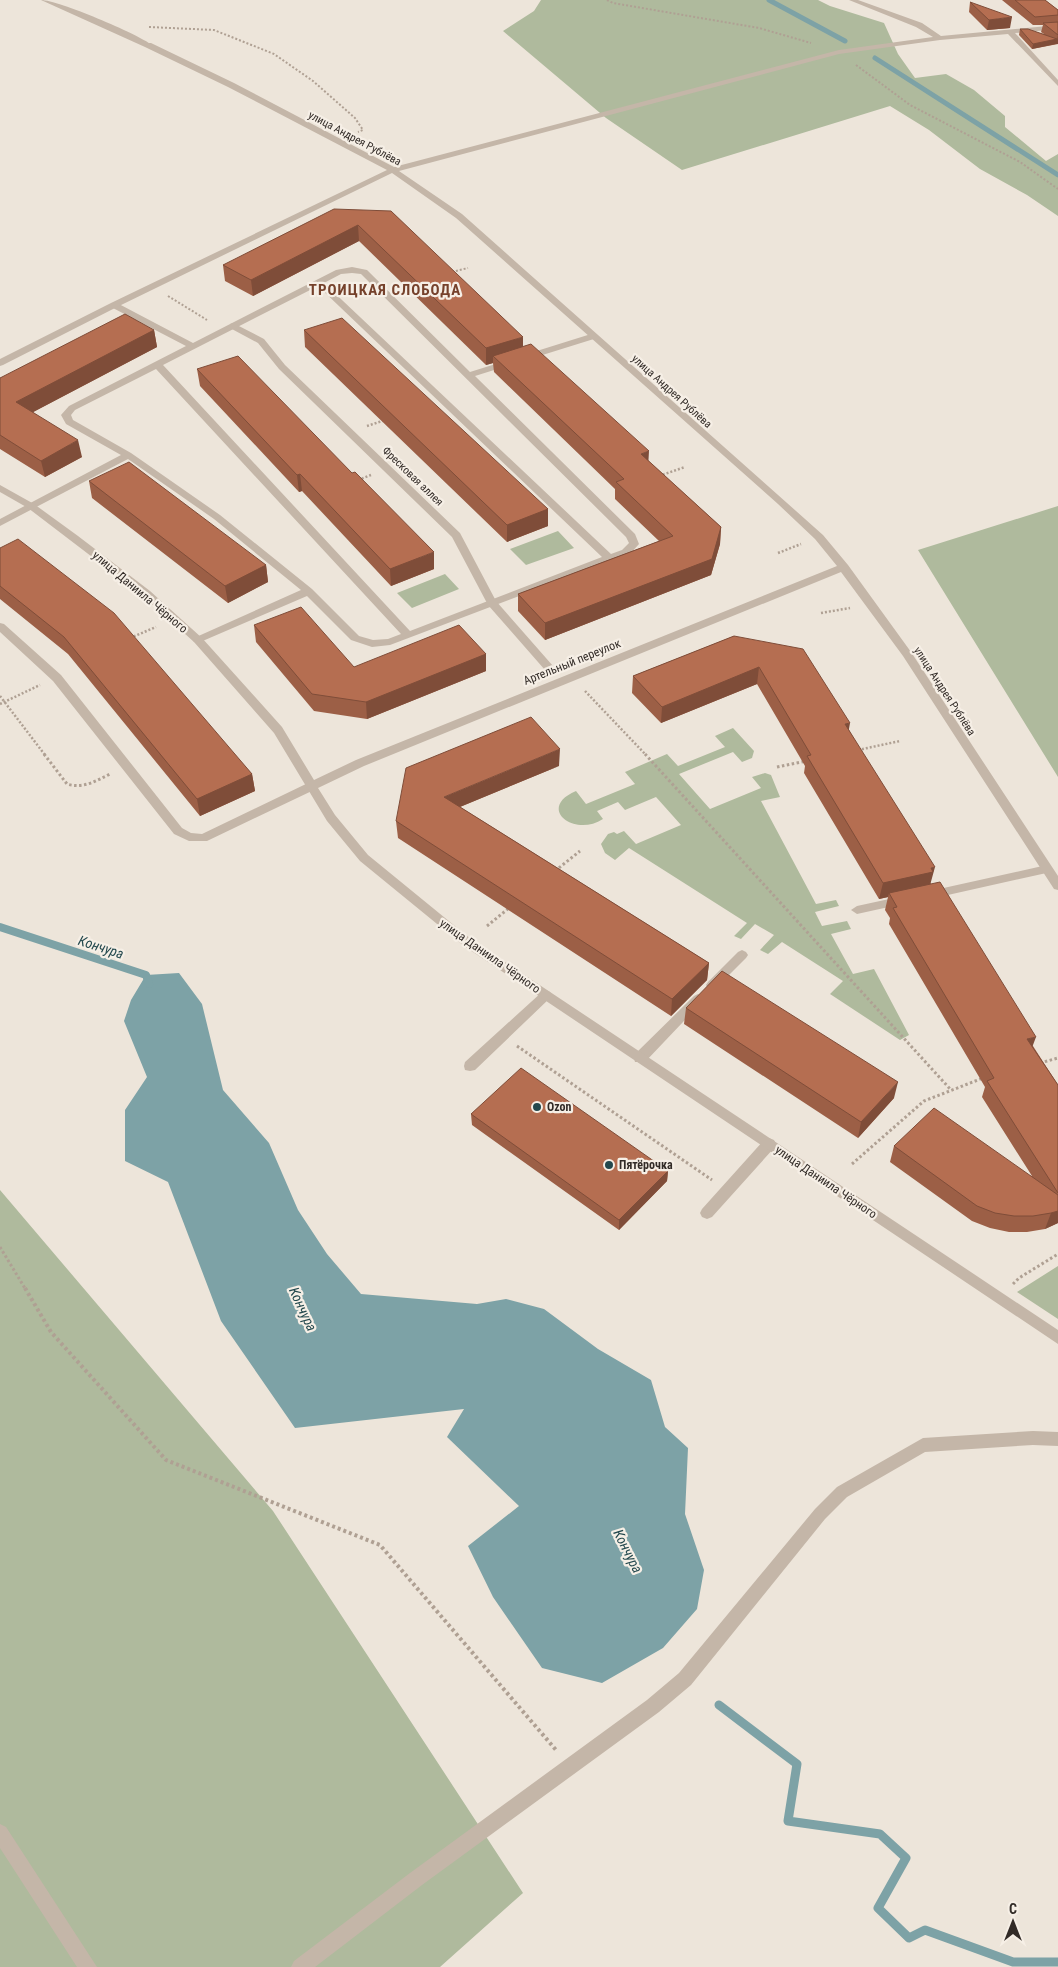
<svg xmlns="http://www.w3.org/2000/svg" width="1058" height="1967" font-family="'Roboto Condensed',sans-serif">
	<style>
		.green { fill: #afba9d }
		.water { fill: #7da2a6 }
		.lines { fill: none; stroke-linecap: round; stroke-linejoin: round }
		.stream-far2 { stroke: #7da2a6; stroke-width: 5 }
		.stream-far1 { stroke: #7da2a6; stroke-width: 8 }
		.stream { stroke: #7da2a6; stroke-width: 9 }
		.path-far3 { stroke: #afa093; stroke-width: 2; stroke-dasharray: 2 2; stroke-linecap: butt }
		.path-far2 { stroke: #afa093; stroke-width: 2.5; stroke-dasharray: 2 2; stroke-linecap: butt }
		.path-far1 { stroke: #afa093; stroke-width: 3; stroke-dasharray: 2.5 2.5; stroke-linecap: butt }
		.path { stroke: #afa093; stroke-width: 4; stroke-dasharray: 3 3; stroke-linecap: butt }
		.service { fill: #c4b6a8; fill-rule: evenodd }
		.pedestrian { fill: #c4b6a8; fill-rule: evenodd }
		.minor { fill: #c4b6a8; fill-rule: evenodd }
		.wall { fill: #9c5f46 }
		.shaded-wall { fill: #7f4d39 }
		.building { fill: #b56e51; stroke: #7f4d39 }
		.poi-dot { fill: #23484d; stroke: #f6efe6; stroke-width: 2 }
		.labels { text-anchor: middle; stroke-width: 4.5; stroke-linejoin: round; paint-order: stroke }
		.far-street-label { font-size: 11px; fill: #322b27; stroke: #f6efe6 }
		.street-label { font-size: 12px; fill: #322b27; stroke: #f6efe6 }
		.poi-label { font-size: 12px; font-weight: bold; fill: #322b27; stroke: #f6efe6; text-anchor: start }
		.water-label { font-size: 14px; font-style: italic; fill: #23484d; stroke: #f6efe6 }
		.far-district-label { font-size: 15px; font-weight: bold; letter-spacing: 1px; fill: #75412b; stroke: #f6efe6 }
	</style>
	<rect width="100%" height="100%" fill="#ede5da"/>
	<path class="green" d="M541,0H818L830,6L884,23L898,54L915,78L946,74L974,90L1005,116V127L1046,161L1058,154V216L1027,195L980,169L929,130L890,106L682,170L606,118L503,31L534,11Z
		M1058,506V777L918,550Z
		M558,531L574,548L526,565L510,549Z
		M445,574L459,589L412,608L397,593Z
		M733,728L754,751L752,758L742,762L733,752L679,774L710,809L761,788L752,777L765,773L771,775L780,797L761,801L816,904L836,900L839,906L815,912L822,926L847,921L851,929L831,934L853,974L874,969L909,1035L900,1040L830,994L843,981L782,942L768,954L760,950L774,935L755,924L741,939L734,936L747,923L629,848L615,860L605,853L601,844L608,834L614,832L617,834L624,831L636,844L681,825L656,797L625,810L618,802L597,811L603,819C574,838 536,808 576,791L586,804L635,784L625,772L667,754L678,766L725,747L715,736Z
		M0,1190L273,1511L523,1893L440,1967H0Z
		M1058,1266V1319L1017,1292Z"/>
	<path class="water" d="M179,973L202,1004L223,1090L269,1143L298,1210L327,1254L361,1294L477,1304L506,1299L544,1309L598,1349L651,1380L665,1427L688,1448L685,1514L704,1570L697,1609L663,1648L602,1683L542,1668L493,1597L468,1546L519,1506L447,1437L464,1409L295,1428L221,1321L168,1182L125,1161V1110L147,1077L124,1021L131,1000L146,975Z"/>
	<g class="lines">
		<path class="stream-far2" d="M769,0L845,41
			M875,58L1058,175"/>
		<path class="stream-far1" d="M0,927L146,975L149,984"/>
		<path class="stream" d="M719,1705L797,1764L788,1821L880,1834L906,1858L878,1908L909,1938L925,1930L1013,1962H1058"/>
		<path class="path-far3" d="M607,0L613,3L759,28L811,43
			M149,27L214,30L274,54L313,81L355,118L363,130L358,132
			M856,65L910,105L1020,162L1058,189
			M452,272L468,268
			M168,296L207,320"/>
		<path class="path-far2" d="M367,426L385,420
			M659,476L685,467
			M358,480L371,475
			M778,553L801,544
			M821,613L850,608
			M130,638L156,627
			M585,691L646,755
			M0,696L45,755
			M0,704L40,685
			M858,750L900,741"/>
		<path class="path-far1" d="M44,754L67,784C83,789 96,781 110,774
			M645,754L951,1090
			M777,767L806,761
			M555,871L580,851
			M487,926L509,908
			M517,1046L712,1180
			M1040,1063L1058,1058
			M852,1164L924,1101L983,1078
			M0,1247L26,1290
			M1013,1284L1019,1278L1058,1254"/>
		<path class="path" d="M25,1288L51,1332L166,1460L380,1545L556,1750"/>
		<path class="service" d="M41,0C58,0 138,34 152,45L145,47Z
			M352,267L367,270L470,372L591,334H597V338L475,376L635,534L639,544L630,554L390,645L372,647L351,640L307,596L198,643L194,642L193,640L194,638L301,590L214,519L128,459L0,526V519L121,455L66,424L61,415L69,406L186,346L111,307V303H117L193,343L336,270ZM352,273L361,274L626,537L629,543L622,550L611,554L324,283L341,274ZM318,286L602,557L410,631L163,365ZM156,369L401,634L388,639L373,640L359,636L312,589L220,515L131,453L73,420L71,415L75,410Z
			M0,623L4,624L61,675L182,828L191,833L202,834L308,783L312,782L318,786L316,789L207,841H189L174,834L53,681L0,632Z
			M1047,865L1053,869L1051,872L930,899L924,895L930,891Z
			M903,896L907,897L909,900L907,903L857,914L851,910L857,906Z
			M742,950L746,952L748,955L746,958L716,988H708L706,985L708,982L738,952Z
			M546,990L550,992L552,995L550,998L475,1070L470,1071L465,1070L464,1066L465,1062L542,992Z
			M698,994L702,996L704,999L702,1002L645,1062H635L634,1058L635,1054L694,996Z
			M769,1138L774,1140L776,1144L774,1148L712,1217L707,1219L702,1217L700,1213L702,1209L764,1140Z"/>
		<path class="pedestrian" d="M233,323L264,339L285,365L460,533L496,601L553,666L554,668L553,670H545L488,605L452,537L279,369L258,343L230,328V324Z"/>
		<path class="minor" d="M849,0H858L922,23L941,36L1058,25V29L1015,33L1058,80V86L1008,34L940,40L839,54L399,171L462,214L823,535L848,565L911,652L1058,876V890L1054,889L903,656L841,572L364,766L318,788L335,815L368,855L472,940L1058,1330V1344L464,946L360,861L327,821L274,733L194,642L142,595L28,508L0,492V485L34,504L78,536L150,591L202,638L282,727L314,780L356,760L837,566L815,539L778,504L456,218L392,173L117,307L3,365L0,366V359L111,303L387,170L228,87L145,47V43H151L234,83L394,167L839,50L933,37L916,27Z
			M1033,1431L1058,1432V1446L1033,1445L925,1452L847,1497L825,1519L691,1685L659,1712L422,1885L315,1967H291L294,1961L410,1873L647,1700L679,1673L815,1509L837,1487L923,1438Z
			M0,1824L6,1827L97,1967H77L0,1848Z"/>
	</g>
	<path class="wall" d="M1002,0H1045L1058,10V44L1032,49L1019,35L1020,29L1044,34L1041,32L1043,25H1033Z
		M970,2L1010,28L987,30L969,12Z
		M391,211L523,347L721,527L720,544L711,575L545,640L518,611V594L659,541L615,499V489L494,372L493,363L486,365L359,241L253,296L225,281L223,265Z
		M154,330L157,347L33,412L82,457L45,477L0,449V378Z
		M304,330L548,509V526L507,542L305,347Z
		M197,369L434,569L391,586L302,491L299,492L200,386Z
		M89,481L266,565L268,582L228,603L92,498Z
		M0,548L252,774L255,791L200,816L68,654L0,599Z
		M254,625L354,667L486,654V671L367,719L314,711L256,642Z
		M734,636L849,730L931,884H930L1033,1046L1058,1085V1223L1045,1229L1027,1232H1009L990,1228L972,1221L890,1162L894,1146L1032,1176L982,1097L985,1087L889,924L890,918L885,910L888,897L879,899L804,773L805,766L757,684L661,723L632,693L633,676Z
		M559,766L460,807L709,963L707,980L671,1016L398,838L396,821Z
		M686,1008L894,1098L858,1138L684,1024Z
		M471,1114L668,1171L667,1181L619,1230L472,1125Z"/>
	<path class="shaded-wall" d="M1012,17L1010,28L987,30L989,20Z
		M1058,35V44H1056Z
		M1057,39L1056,44L1032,49L1033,44Z
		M358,225L359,241L253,296L251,280Z
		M154,330L157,347L20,419L16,402Z
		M523,337V353L493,356V363L486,365V348Z
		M78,440L82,457L45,477L41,461Z
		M649,451L648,468L641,454Z
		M300,474L302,491L299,492L297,475Z
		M548,509V526L507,542V525Z
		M721,527L720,544L711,575L545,640V623Z
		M434,552V569L391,586L390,569Z
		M266,565L268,582L228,603L225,586Z
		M486,654V671L367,719L366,702Z
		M759,667L757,684L661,723L662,707Z
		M850,723L847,740L845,724Z
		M560,749L559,766L445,813L444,797Z
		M252,774L255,791L200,816L197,799Z
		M935,867L929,889L889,893L888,897L879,899L883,883Z
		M709,963L707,980L671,1016L672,999Z
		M1036,1037L1030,1053L1027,1039Z
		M898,1082L894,1098L858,1138L861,1122Z
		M668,1171L667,1181L619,1230V1220Z
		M1058,1211V1223L1045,1229L1051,1213Z"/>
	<path class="building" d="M1015,0H1045L1058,10V15L1035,17Z
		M970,2L1012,17L989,20Z
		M1058,22V35L1043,23Z
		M1020,29H1028L1057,39L1033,44Z
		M334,209L391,211L523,337L486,348L358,225L251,280L223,265Z
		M125,314L154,330L16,402L78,440L41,461L0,435V378Z
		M342,318L548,509L507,525L304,330Z
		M531,344L649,451L641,454L721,527L712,559L545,623L518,594L673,536L616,482L624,479L493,356Z
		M238,356L352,473L355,472L434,552L390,569L300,474L297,475L197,369Z
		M129,462L266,565L225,586L89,481Z
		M18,539L114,613L252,774L197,799L64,637L0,586V548Z
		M301,607L354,667L459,625L486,654L366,702L312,694L254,625Z
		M734,636L803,649L850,723L845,724L935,867L931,868L933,872L883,883L807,756L811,755L759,667L662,707L633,676Z
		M531,717L560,749L444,797L709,963L672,999L396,821L406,768Z
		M940,882L1036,1037L1027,1039L1058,1085V1193L987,1081L994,1078L893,908L897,907L889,893Z
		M722,971L898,1082L861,1122L686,1008Z
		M521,1068L668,1171L619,1220L471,1114Z
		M934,1108L1058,1195V1211L1051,1213L1033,1216H1014L995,1213L977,1206L894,1146Z"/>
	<g class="poi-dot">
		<circle cx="537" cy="1107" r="5"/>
		<circle cx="609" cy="1165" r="5"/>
	</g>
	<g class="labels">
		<g class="far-street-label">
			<text transform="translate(355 138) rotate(28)" y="4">улица Андрея Рублёва</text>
			<text transform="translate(672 391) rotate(42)" y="4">улица Андрея Рублёва</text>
			<text transform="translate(413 476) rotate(44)" y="4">Фресковая аллея</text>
			<text transform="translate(945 691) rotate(57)" y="4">улица Андрея Рублёва</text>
		</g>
		<g class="street-label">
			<text transform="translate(140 592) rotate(40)" y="4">улица Даниила Чёрного</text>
			<text transform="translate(572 662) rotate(-22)" y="4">Артельный переулок</text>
			<text transform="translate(490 956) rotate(35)" y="4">улица Даниила Чёрного</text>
			<text transform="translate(826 1182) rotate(34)" y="4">улица Даниила Чёрного</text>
		</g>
		<g class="poi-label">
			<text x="547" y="1111">Ozon</text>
			<text x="619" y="1169">Пятёрочка</text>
		</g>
		<g class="water-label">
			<text transform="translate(101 947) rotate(18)" y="5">Кончура</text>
			<text transform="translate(303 1309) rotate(65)" y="5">Кончура</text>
			<text transform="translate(628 1551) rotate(63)" y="5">Кончура</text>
		</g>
		<g class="far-district-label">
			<text x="385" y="295">ТРОИЦКАЯ СЛОБОДА</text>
		</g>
	</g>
	<g transform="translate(1013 1922)" stroke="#f6efe6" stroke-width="4" paint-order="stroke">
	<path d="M0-4L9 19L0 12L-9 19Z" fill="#322b27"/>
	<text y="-8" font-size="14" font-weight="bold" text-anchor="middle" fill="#322b27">С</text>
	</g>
</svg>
